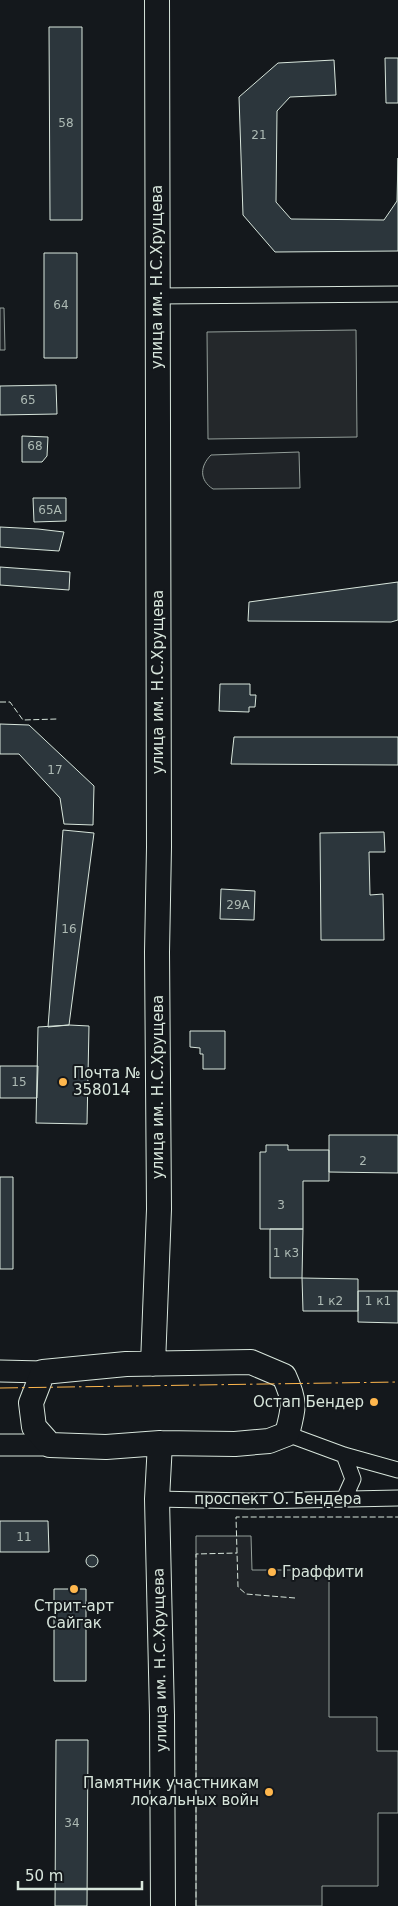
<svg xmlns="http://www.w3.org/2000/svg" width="398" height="1906" font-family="'DejaVu Sans',sans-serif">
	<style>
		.green { fill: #202428; stroke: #939e99 }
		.parking { fill: #24282b; stroke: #939e99 }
		.building { fill: #2c363c; stroke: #d8e6dc }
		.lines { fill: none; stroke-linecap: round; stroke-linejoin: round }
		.street-casing { stroke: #d8e6dc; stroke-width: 17 }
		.secondary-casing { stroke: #d8e6dc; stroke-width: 23 }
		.primary-casing { stroke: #d8e6dc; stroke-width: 26 }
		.street { stroke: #14181c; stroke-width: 15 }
		.secondary { stroke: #14181c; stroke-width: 21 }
		.primary { stroke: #14181c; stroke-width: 24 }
		.fence { stroke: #d8e6dc; stroke-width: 1; stroke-dasharray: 6 2.5; stroke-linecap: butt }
		.power { stroke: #ffb74d; stroke-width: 1; stroke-dasharray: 18 4 2.5 4; stroke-linecap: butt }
		.poi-dot { fill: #ffb74d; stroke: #14181c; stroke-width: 2 }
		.labels { text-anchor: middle; stroke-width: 4; stroke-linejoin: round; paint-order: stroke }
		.number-label { font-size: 12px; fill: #adbab4 }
		.street-label { font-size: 15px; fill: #d8e6dc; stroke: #14181c }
		.poi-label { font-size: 15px; fill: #d8e6dc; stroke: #14181c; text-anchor: start }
	</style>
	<rect width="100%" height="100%" fill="#14181c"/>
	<path class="green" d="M0,308H4L5,350H0Z
		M299,452L300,488L213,489C199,480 200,466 211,455Z
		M196,1536H251L252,1570H329V1717H377V1751H398V1813H378V1886H322V1906H196Z"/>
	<path class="parking" d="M356,330L357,437L208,439L207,332Z"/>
	<path class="building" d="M49,27H82V220H50Z
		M385,58H398V103H386Z
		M334,60L336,95L290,97L277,111L276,202L291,219L384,220L397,201L398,158V251L275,252L243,215L239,97L278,63Z
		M44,253H77V358H44Z
		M56,385L57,414L0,415V386Z
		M22,436L48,437L47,456L42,462H22Z
		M33,498H66V521L34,522Z
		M0,527L38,529L64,532L59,551L0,547Z
		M0,567L70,572L69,590L0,585Z
		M398,582V620L391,622L248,621L249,602Z
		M220,684H250V695H256L255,707H249V712L219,711Z
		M0,724L29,725L94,786L93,825L64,824L60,798L19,754H0Z
		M234,737H398V765L231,764Z
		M63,830L94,833L69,1025L48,1027Z
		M384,832L385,852H369L370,895L383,894L384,940H321L320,833Z
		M221,889L255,891L254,920L220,919Z
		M69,1025L89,1026L87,1124L36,1123L38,1027Z
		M190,1031H225V1069H203V1054H200V1048L190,1047Z
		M0,1066H38L37,1098H0Z
		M329,1135H398V1173L329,1172Z
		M266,1145H288V1150H329V1181H303V1229H260V1152H266Z
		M0,1177H13V1269H0Z
		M270,1229H303L302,1278H270Z
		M302,1278L358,1279V1311H303Z
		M358,1291H398V1323L358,1322Z
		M0,1521H48L49,1552H0Z
		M86 1561a6 6 0 1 1 12 0a6 6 0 1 1-12 0Z
		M54,1589H86V1681H54Z
		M56,1740H88L87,1906H55Z"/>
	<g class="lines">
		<defs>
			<path id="street" d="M157,296L398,294
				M287,1434L344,1455L398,1470
				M157,1499L248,1501L398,1498
				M344,1499L353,1479L344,1455"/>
			<path id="secondary" d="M0,1371L43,1372
				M0,1445H50"/>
			<path id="primary" d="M251,1362L284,1376C296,1402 294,1408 287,1434L269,1441L235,1444L160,1443L106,1447L50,1445L34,1427L31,1403L43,1372L126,1364Z
				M153,1364L159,1209L157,952L159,847L157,0
				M160,1443L157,1499L162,1715L163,1906"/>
		</defs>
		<use href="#street" class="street-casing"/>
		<use href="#secondary" class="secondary-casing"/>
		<use href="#primary" class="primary-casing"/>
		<use href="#street" class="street"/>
		<use href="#secondary" class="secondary"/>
		<use href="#primary" class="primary"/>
		<path class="fence" d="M0,702H10L23,720L57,719
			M295,1598L246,1594L238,1587L236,1517H398
			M196,1906V1554L237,1553"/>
		<path class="power" d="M0,1388L398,1382"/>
	</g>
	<g class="poi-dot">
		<circle cx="63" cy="1082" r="5"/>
		<circle cx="374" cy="1402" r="5"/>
		<circle cx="272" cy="1572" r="5"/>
		<circle cx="74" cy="1589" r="5"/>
		<circle cx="269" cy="1792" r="5"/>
	</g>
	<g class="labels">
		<g class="number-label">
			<text x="66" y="127">58</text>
			<text x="259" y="139">21</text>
			<text x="61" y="309">64</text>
			<text x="28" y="404">65</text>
			<text x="35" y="450">68</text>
			<text x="50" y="514">65А</text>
			<text x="55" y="774">17</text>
			<text x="238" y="909">29А</text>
			<text x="69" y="933">16</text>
			<text x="19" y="1086">15</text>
			<text x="363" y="1165">2</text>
			<text x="281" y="1209">3</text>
			<text x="286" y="1257">1 к3</text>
			<text x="330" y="1305">1 к2</text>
			<text x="378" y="1305">1 к1</text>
			<text x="24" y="1541">11</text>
			<text x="72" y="1827">34</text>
		</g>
		<g class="street-label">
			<text transform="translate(157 277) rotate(-90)" y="5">улица им. Н.С.Хрущева</text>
			<text transform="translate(158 682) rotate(-90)" y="5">улица им. Н.С.Хрущева</text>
			<text transform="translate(158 1087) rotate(-90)" y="5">улица им. Н.С.Хрущева</text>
			<text x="278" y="1504">проспект О. Бендера</text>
			<text transform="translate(160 1660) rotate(-91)" y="5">улица им. Н.С.Хрущева</text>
		</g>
		<g class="poi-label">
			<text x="73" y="1078">Почта №<tspan x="73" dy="17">358014</tspan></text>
			<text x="364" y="1407" text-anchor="end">Остап Бендер</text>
			<text x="282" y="1577">Граффити</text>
			<text x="74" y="1611" text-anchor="middle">Стрит-арт<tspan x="74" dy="17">Сайгак</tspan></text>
			<text x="259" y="1788" text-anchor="end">Памятник участникам<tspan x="259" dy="17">локальных войн</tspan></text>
		</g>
	</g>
	<path d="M18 1881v8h124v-8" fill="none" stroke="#d8e6dc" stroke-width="2.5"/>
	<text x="25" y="1881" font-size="15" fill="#d8e6dc" stroke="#14181c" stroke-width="4" paint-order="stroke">50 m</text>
</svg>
